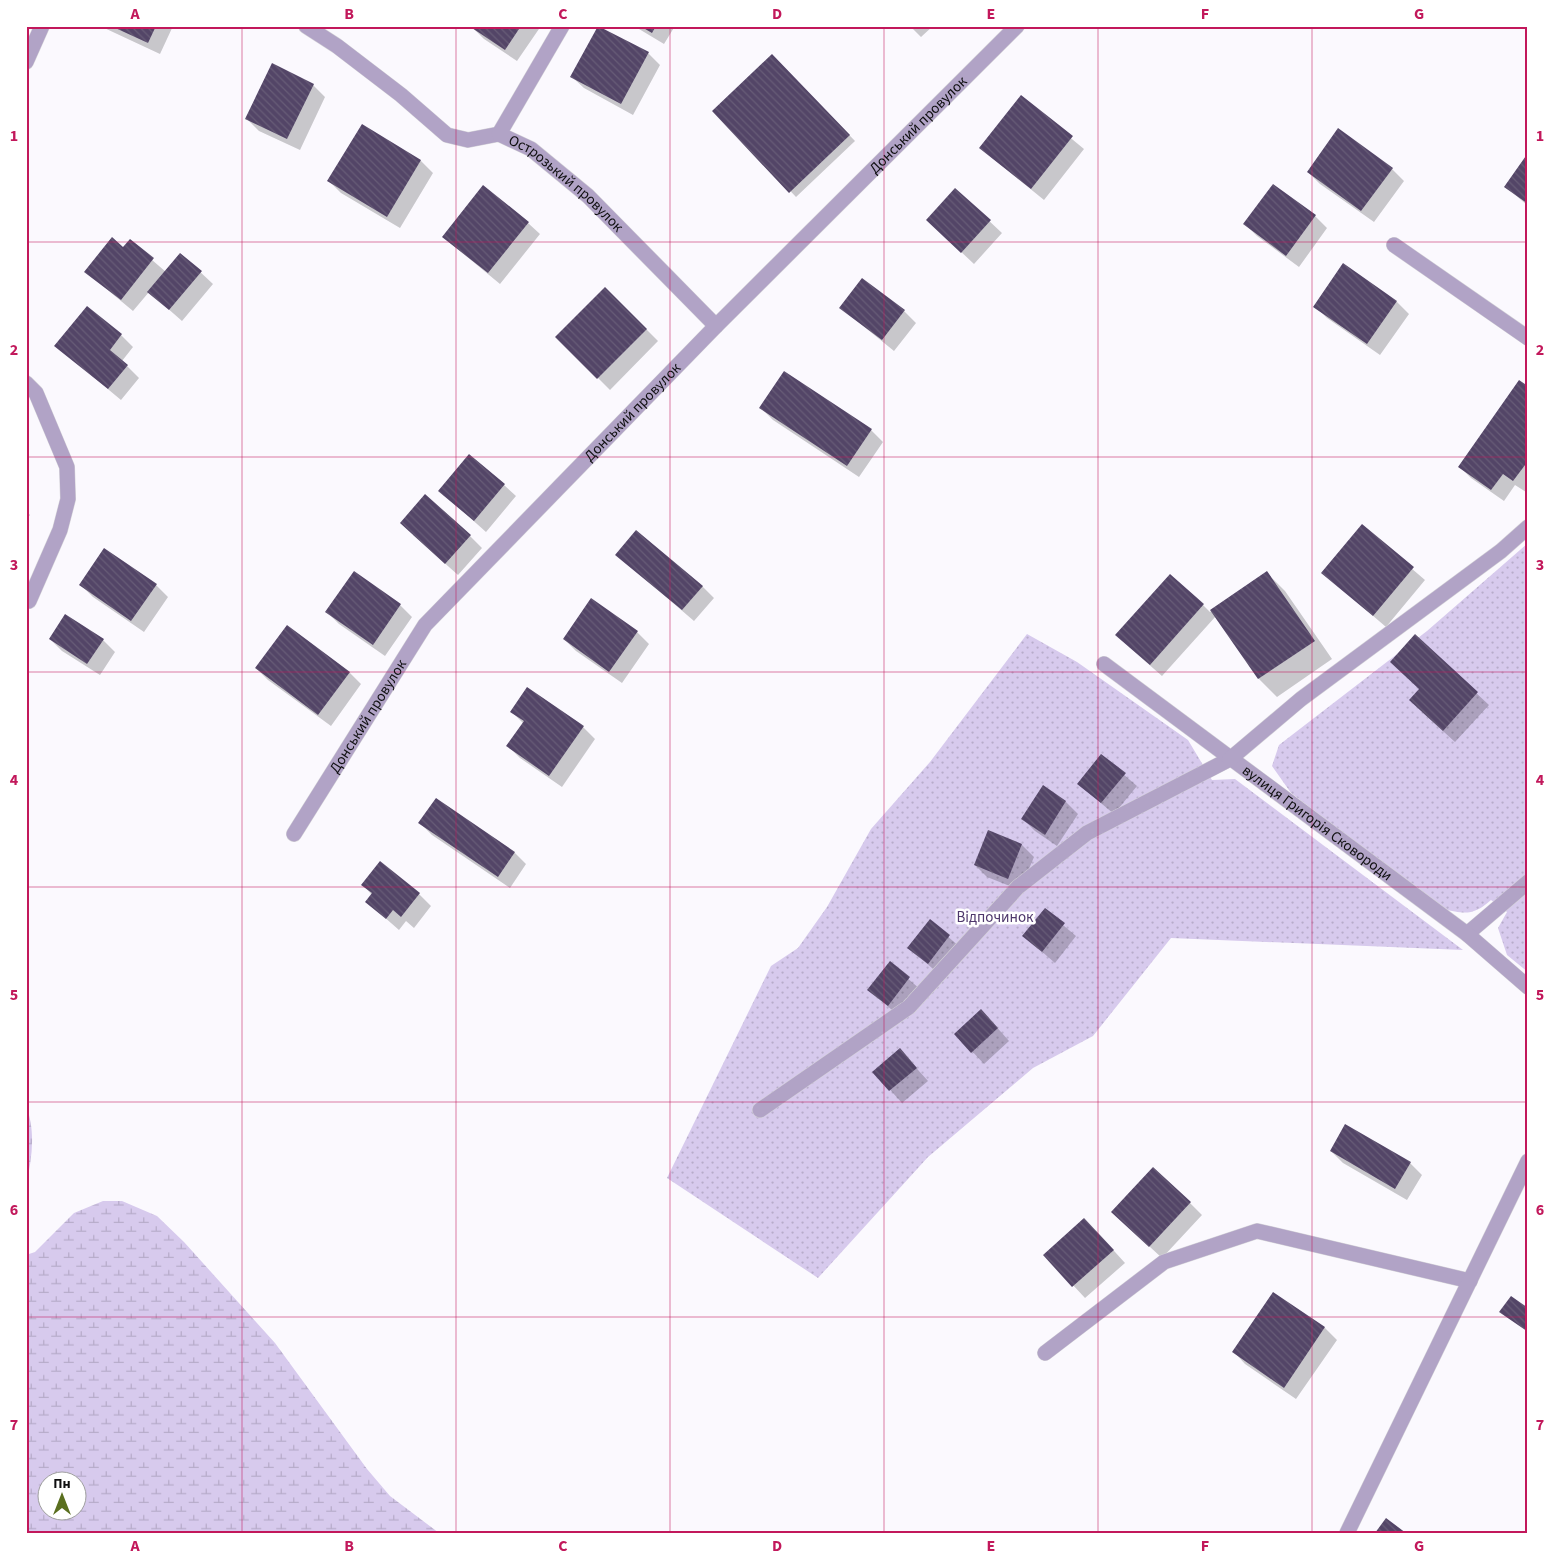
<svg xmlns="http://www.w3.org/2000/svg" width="1554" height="1559" font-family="'Source Sans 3',sans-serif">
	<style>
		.wetland { fill: url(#wetland-marsh); fill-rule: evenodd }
		.park { fill: url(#park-dots) }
		.shadow { fill: #0003 }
		.building { fill: url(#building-back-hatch) }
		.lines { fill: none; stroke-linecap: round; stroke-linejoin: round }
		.lane-casing { stroke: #d5d4d8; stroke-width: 16 }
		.street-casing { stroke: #d5d4d8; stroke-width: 16 }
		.lane { stroke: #b1a3c6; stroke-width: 15 }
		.street { stroke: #b1a3c6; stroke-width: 15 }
		.grid { fill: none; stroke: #c2185b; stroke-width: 1; stroke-opacity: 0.55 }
		.labels { text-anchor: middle; stroke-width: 5; stroke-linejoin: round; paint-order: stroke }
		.street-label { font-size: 15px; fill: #0f0f10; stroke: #fff }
		.park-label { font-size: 15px; fill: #4e376b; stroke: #fff }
		.neatline { fill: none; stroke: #c2185b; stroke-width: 2 }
		.grid-label { font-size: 16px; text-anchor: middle; font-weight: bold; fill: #c2185b }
	</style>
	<defs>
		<pattern id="wetland-marsh" width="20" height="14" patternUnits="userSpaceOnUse" patternTransform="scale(1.25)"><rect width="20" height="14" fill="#d7caed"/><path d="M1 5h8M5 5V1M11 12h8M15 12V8" fill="none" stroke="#b7acca"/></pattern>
		<pattern id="park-dots" width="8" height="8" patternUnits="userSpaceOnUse" patternTransform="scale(1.25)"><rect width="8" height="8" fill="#d7caed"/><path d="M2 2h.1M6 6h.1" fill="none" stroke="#b7acca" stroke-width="1.8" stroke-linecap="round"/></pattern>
		<pattern id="building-back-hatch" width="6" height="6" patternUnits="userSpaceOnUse" patternTransform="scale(1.25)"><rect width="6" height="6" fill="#534567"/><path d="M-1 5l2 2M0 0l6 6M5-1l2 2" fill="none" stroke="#675c77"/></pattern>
	</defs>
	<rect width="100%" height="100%" fill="#fbf9fe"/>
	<path class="wetland" d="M26,1106C36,1131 32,1159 26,1185Z
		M103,1201H122L157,1216L184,1242L275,1343L367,1469L390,1496L439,1533H26V1255L35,1252L74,1213ZM48,1482H78V1512H48Z"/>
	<path class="park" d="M1528,543V972L1507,955L1498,928L1507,912L1491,900C1473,916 1465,914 1443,909L1291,793L1272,766L1279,745L1427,631Z
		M1027,634L1077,662L1188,740L1212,780L1235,779L1463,950L1171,938L1093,1036L1033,1068L928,1157L818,1278L667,1178L771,966L798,948L827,907L871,829L930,762Z"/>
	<path class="shadow" d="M100,26H173L160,54Z
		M541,26L517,61L484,39L472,27Z
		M634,26H675L664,44Z
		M910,26H933L921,37Z
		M648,53L660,65L633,115L584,88L572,77Z
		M772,55L855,141L796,197L714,111Z
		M313,85L325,97L300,150L259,131L247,119Z
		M1021,97L1084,149L1044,200L980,148Z
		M362,125L421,161L433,173L400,228L341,193L329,181Z
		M1528,156V206L1505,186Z
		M1392,169L1404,181L1374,222L1320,184L1308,172Z
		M1273,185L1315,216L1327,228L1299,267L1257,236L1245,224Z
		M955,189L1002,233L974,264L940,232Z
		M528,223L540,234L500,284L443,237Z
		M130,241L166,272L181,254L213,284L182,321L149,292L133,311L86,272L124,248Z
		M1343,265L1397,302L1409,314L1380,355L1327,318L1315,306Z
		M605,288L658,341L610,390L557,337Z
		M841,308L904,311L916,323L894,351Z
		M121,335L133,347L122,361L139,378L121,400L56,346Z
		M1528,388V490L1526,492L1515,485L1504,501L1471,478L1460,467Z
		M761,408L871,430L883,442L859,477L773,420Z
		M504,485L516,496L486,532L440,491Z
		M26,511L30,515L26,520Z
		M1362,526L1425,580L1386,627L1322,572Z
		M413,535L470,536L482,548L458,575Z
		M617,555L702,586L714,598L694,621Z
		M354,573L400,605L412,617L385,656L339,624L327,612Z
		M1267,573L1285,591L1332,659L1277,697L1259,679L1216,616L1162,676L1129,647L1203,605L1210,612Z
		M81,585H156L168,597L144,632L93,597Z
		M637,632L649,644L622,683L576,651L564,639Z
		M1415,636L1489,705L1455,742L1422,712Z
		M50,639L103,640L115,652L100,675L62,651Z
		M256,668L349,672L361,684L331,726L268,680Z
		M512,712L583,727L595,739L562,787L520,758L508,746L524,724Z
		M1101,755L1137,786L1114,814L1078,784Z
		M1043,787L1066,802L1078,814L1057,846L1035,831L1023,819Z
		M420,823L514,852L526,864L510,888L432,835Z
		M989,832L1022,845L1034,857L1020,890L987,877L975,865Z
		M363,885L419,894L431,906L414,928L406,921L399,930L367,902L372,895Z
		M1045,910L1076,936L1055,963L1024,936Z
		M930,921L961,948L940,975L909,948Z
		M890,963L921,990L900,1017L869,990Z
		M993,1023L1009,1041L984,1064L956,1034Z
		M900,1050L928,1081L902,1103L874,1072Z
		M1331,1151L1410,1163L1422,1175L1407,1200L1343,1163Z
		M1190,1203L1202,1215L1162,1258L1125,1224Z
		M1096,1231L1125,1263L1085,1298L1045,1255Z
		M1274,1294L1325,1328L1337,1340L1296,1399L1245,1364L1234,1352Z"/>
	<path class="building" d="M111,26H156L148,43Z
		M469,26H521L505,50Z
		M598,26L649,52L621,104L570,77Z
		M640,26H656L652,33Z
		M772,54L850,135L789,193L712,111Z
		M272,63L314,84L287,139L245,119Z
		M1021,95L1073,136L1031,189L979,148Z
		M362,124L421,160L387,217L327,181Z
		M1338,128L1393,168L1361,211L1307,172Z
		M1528,153V204L1504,187Z
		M1273,184L1316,215L1286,256L1243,224Z
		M483,185L529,222L488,273L442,237Z
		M955,188L991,220L961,253L926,220Z
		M112,237L123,247L130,239L154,258L121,300L84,272Z
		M180,253L202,271L169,310L147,292Z
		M1343,263L1397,301L1367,344L1313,307Z
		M862,278L905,310L882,340L839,308Z
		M605,287L647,329L597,379L555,337Z
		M87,306L122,334L110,350L128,365L108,389L54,346Z
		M784,371L872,429L847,466L759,408Z
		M1519,380L1528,386V461L1513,481L1503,474L1491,490L1458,467Z
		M469,454L505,484L474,521L438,491Z
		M425,494L471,535L445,564L400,523Z
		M1362,524L1414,567L1373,616L1321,573Z
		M636,530L703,586L682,610L615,555Z
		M104,548L157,584L131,621L79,585Z
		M354,571L401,604L373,645L325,612Z
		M1267,571L1315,641L1258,679L1210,610Z
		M1170,574L1204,604L1150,665L1115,635Z
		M591,598L638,631L609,672L563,639Z
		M65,614L104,639L87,664L49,639Z
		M287,625L350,672L318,715L255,668Z
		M1415,634L1478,692L1443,731L1409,700L1419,689L1390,662Z
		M527,687L584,726L549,776L506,746L524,721L510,712Z
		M1101,754L1126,773L1101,803L1077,784Z
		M1043,785L1066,801L1045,835L1021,819Z
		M436,798L515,852L498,877L418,823Z
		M988,830L1022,844L1008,879L974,865Z
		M380,861L420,893L401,917L393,910L386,919L365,902L372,893L361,885Z
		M1045,908L1065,923L1042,952L1022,936Z
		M930,919L950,935L928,964L907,948Z
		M890,961L910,977L888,1006L867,990Z
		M981,1009L998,1028L971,1053L954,1034Z
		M900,1048L917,1068L889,1091L872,1072Z
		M1345,1124L1411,1162L1395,1189L1330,1151Z
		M1153,1167L1191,1202L1149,1247L1111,1212Z
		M1084,1218L1114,1250L1072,1287L1043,1255Z
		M1273,1292L1325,1327L1284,1388L1232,1352Z
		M1511,1296L1528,1308V1332L1499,1312Z
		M1386,1518L1406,1533H1375Z"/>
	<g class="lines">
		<defs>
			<path id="lane" d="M1467,934L1528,882
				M760,1110L909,1007L1018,887L1087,833L1230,759"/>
			<g id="street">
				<path d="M306,26L337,46L401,95L447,135L468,140L499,134"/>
				<path id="s1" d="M562,26L499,134L531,149L588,196L716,326"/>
				<path d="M26,62L42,26"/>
				<path d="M1394,245L1528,338"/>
				<path d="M26,383L36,393L67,467L68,499L60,530L29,601"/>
				<path id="s2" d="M1104,664L1467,934L1528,987"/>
				<path d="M1230,759L1301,699L1501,551L1528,527"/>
				<path id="s3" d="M294,834L425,625L716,326L1017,26"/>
				<path d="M1045,1353L1164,1262L1257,1231L1470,1281"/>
				<path d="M1347,1533L1528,1161"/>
			</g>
		</defs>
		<use href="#lane" class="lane-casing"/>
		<use href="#street" class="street-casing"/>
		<use href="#lane" class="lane"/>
		<use href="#street" class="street"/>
	</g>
	<path class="grid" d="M242,26V1533M456,26V1533M670,26V1533M884,26V1533M1098,26V1533M1312,26V1533M26,242H1528M26,457H1528M26,672H1528M26,887H1528M26,1102H1528M26,1317H1528"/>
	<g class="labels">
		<g class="street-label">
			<text dy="5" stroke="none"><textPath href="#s3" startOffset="949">Донський провулок</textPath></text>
			<text dy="5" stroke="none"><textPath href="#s1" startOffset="209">Острозький провулок</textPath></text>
			<text dy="5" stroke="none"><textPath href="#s3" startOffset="544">Донський провулок</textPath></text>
			<text dy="5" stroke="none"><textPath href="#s3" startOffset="139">Донський провулок</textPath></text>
			<text dy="5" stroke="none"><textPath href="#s2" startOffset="266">вулиця Григорія Сковороди</textPath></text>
		</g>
		<g class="park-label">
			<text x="995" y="922">Відпочинок</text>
		</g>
	</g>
	<rect width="1554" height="1559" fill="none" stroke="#ffffff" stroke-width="55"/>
	<g transform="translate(62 1496)"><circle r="24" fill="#ffffff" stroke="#9f9f9f"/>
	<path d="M0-4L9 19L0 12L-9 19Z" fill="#5a6f1f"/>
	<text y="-8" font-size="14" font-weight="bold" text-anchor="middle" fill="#0f0f10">Пн</text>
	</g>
	<rect x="28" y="28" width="1498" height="1504" class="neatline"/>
	<g class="grid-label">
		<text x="135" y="19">A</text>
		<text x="349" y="19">B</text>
		<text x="563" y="19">C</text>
		<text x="777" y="19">D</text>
		<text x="991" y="19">E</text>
		<text x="1205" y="19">F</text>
		<text x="1419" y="19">G</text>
		<text x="14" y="141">1</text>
		<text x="1540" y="141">1</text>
		<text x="14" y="355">2</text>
		<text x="1540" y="355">2</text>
		<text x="14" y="570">3</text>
		<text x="1540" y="570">3</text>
		<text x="14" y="785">4</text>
		<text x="1540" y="785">4</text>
		<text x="14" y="1000">5</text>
		<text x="1540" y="1000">5</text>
		<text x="14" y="1215">6</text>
		<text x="1540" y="1215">6</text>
		<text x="14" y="1430">7</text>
		<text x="1540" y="1430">7</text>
		<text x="135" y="1551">A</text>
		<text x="349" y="1551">B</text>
		<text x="563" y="1551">C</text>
		<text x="777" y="1551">D</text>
		<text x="991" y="1551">E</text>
		<text x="1205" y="1551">F</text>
		<text x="1419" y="1551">G</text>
	</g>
</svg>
